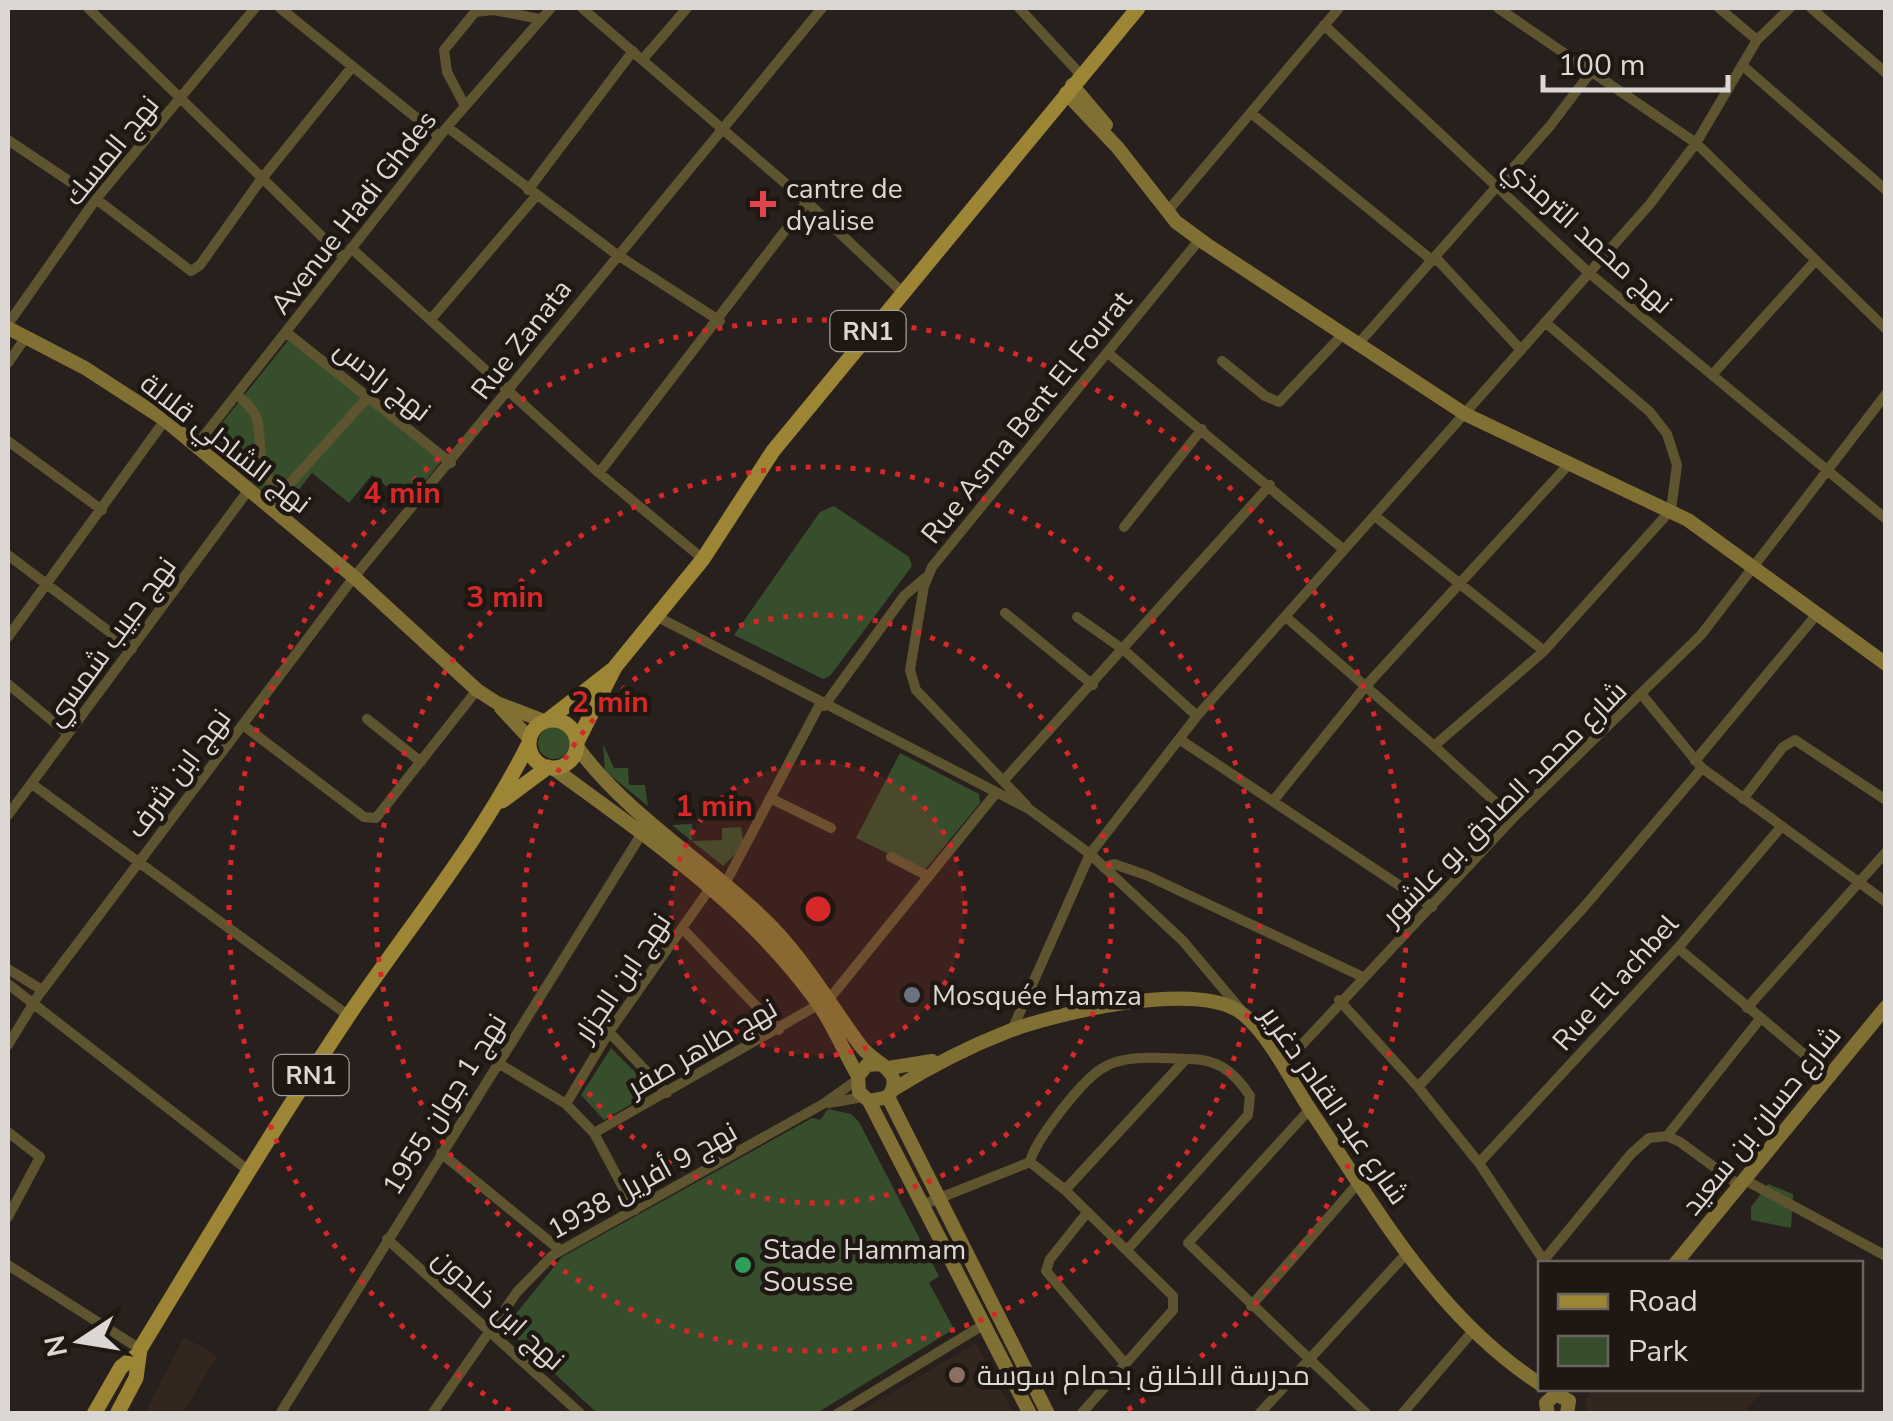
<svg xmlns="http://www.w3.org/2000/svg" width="1893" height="1421" font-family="'Nunito Sans',Cairo,sans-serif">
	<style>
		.built { fill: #33261e }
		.green { fill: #374e2d }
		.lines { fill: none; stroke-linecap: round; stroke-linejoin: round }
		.street { stroke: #5f5430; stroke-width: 10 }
		.secondary { stroke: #817034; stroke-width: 14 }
		.primary { stroke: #9c8635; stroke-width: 15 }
		.ring { fill: none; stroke: #d62828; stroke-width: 5; stroke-dasharray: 5 10 }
		.health-dot { fill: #e0444e; stroke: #1e1712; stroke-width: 4 }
		.worship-dot { fill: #6b7280; stroke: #1e1712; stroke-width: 4 }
		.leisure-dot { fill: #2e9e5b; stroke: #1e1712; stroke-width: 4 }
		.education-dot { fill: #8d6e63; stroke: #1e1712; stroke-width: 4 }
		.labels { text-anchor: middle; stroke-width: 9; stroke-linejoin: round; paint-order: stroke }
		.shield { fill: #1e1712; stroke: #a49d9a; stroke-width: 2.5 }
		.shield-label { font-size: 25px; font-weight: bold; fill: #ddd7d4 }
		.street-label { font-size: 28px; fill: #ddd7d4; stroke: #1e1712 }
		.poi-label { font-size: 28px; fill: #ddd7d4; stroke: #1e1712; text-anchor: start }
		.centre { fill: #d62828; stroke: #1e1712; stroke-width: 5 }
		.ring-label { font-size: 30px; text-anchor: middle; font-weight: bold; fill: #d62828; stroke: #1e1712; stroke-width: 9; stroke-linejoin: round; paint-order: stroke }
	</style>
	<rect width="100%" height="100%" fill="#28201c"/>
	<path class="built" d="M184,1337L218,1356L182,1413H145Z
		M976,1343L1013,1413H856L867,1407Z
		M1594,1389L1756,1388L1761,1393L1744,1413H1586V1399Z"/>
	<path class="green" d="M290,338L442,460L408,503L372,475L349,503L312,473L284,508L205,444Z
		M834,506L909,557L912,566L830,676L823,679L734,635L820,512Z
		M538 743a16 16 0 1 1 32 0a16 16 0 1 1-32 0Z
		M603,744L614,768H628L629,785H645L648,806L605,771Z
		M900,753L979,794L980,803L924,871L856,838Z
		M692,824V841L722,840V828L741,827L744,846L723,866L672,825Z
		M611,1048L654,1091L604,1120L581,1095Z
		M828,1109L851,1114L859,1122L939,1276L929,1283L954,1329L817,1413H597L510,1332V1321L562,1257L812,1118L820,1120Z
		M1768,1184L1793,1194L1791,1228L1751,1220V1207Z"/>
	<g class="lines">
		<path class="street" d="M88,8L344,258
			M280,8L439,136
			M582,8L807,202L901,291
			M1019,8L1081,75
			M1498,8L1696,143L1886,329
			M1719,8L1757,40
			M1811,8L1886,73
			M1324,25L1588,272L1886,519
			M643,59L687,8
			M1743,66L1886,190
			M465,106L447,72L444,50L475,12L494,10L540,19
			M1251,113L1433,261
			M447,127L616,254L720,321
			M8,140L96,199L191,271L200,265L260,181L352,67
			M528,190L633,51
			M1167,212L1339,8
			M351,248L599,473L703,559
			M1436,258L1521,350
			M432,318L536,196
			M8,324L96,199L255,8
			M287,333L451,463
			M1359,343L1550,126L1591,72
			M1108,353L1343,549
			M1222,361L1265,396L1279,402L1344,333
			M8,363L26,337
			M1712,375L1816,260
			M237,394C244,401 254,409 257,419C263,443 254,481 284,490L368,397
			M8,441L102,510
			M195,447L447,127L551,8
			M599,473L807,202
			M1375,516L1544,651
			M1124,527L1202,429
			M8,555L132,649
			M1005,613L1093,685
			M654,615L1029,809L1090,854L1183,941L1241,1010
			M1077,617L1124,650L1197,716
			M1286,617L1434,746
			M8,637L165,420
			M8,684L68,734
			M1643,696L1702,768L1886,902
			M824,706L904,596L925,578
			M367,719L421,762
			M243,725L364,817L376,818L477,690
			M1179,739L1432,907
			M1695,761L1817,614
			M1005,779L1270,485
			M32,784L349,1016
			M770,798L831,828
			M1743,799L1783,747L1795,740L1886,800
			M1273,801L1364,688L1570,463
			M1026,805L916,690L910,670L924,586L932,567L1200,239
			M8,815L247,492
			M1513,818L1434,746L1544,651L1671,510L1677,465L1667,434L1650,412L1545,322
			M891,857L928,876
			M1104,868L1114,864L1146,875L1363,977
			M725,884L820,704
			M682,928L779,1030
			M1678,948L1830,1076
			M8,969L42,990
			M8,984L249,1171
			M1339,1000L1418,1087L1479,1163L1546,1264
			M1747,1008L1886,852
			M1012,1030L1090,854L1197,716L1650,204L1696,143L1757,40L1790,8
			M609,1032L667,1093
			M8,1045L38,996L354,577L822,8
			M498,1063L566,1104L594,1133L635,1210
			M1282,1066L1513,818L1701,635L1886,394
			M1418,1087L1584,907L1702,768
			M829,1103L863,1097
			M566,1104L609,1032L713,884
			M1310,1109L1188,1243L1367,1414
			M8,1132L40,1157L8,1217
			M594,1133L830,998L996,793
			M1667,1136L1760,1019
			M441,1153L560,1250
			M1030,1162C1035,1140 1081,1082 1101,1069C1123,1054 1160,1058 1186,1059
			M1479,1163L1678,948L1781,827
			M1745,1180L1886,1256
			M1065,1190L1186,1059C1216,1058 1233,1070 1250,1096L1248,1115L1127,1250
			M922,1205L1030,1162L1065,1190L1173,1296V1310L1081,1414
			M1086,1214L1050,1259L1046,1271L1122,1360
			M387,1239L581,1414
			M1544,1260L1631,1154L1649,1138L1667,1136L1680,1142L1740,1186
			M8,1265L140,1349
			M1251,1306L1360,1181
			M280,1414L644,830
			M432,1414L517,1292L553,1255L823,1104L857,1080
			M837,1414L983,1325
			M1259,1414L1407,1253
			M1402,1414L1472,1332"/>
		<path class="secondary" d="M1072,85L1106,125
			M1066,93L1118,148L1176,222L1206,244L1465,414L1688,520L1886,664
			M8,328L85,368L165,420L354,577L477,690L497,703L544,721
			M501,708L530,739
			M577,747C627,815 703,860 763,918C803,956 828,1002 860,1045C873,1064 907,1070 888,1097L869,1101L859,1092L858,1076L867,1065L882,1064
			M553,768C647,837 748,905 817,1002C833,1024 844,1052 858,1076
			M888,1068L932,1061
			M894,1089C931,1066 968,1047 1009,1031C1058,1013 1201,978 1244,1015C1271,1038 1290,1079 1309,1108C1377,1209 1436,1316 1540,1384
			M888,1097L1048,1414
			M869,1101L1030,1414
			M1675,1264L1886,1007
			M1548,1414L1546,1403L1556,1394L1569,1401L1567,1414"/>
		<path class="primary" d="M529 744a24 24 0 1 1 48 0a24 24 0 1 1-48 0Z
			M548,720L612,670
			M577,742L615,667L703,559L773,451L1138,8
			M502,801L548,767
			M94,1414L121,1367L137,1355
			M117,1414L136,1378L140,1349C208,1237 276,1124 349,1015C410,925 481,840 529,743"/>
	</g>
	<circle cx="818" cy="909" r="147" fill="#d62828" fill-opacity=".12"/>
	<g class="ring">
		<circle cx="818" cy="909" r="147"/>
		<circle cx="818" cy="909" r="294"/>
		<circle cx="818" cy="909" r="442"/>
		<path d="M510 1411A589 589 0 1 1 1126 1411"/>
	</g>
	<path class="health-dot" d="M758 189h10v10h10v10h-10v10h-10v-10h-10v-10h10z"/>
	<circle class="worship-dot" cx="912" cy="995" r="10"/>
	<circle class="leisure-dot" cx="743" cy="1265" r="10"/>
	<circle class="education-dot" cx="957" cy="1375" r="10"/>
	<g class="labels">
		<g class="shield">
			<rect x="830.5" y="311" width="75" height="40" rx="8"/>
			<rect x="273.5" y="1055" width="75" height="40" rx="8"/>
		</g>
		<g class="shield-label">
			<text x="868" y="340">RN1</text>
			<text x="311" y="1084">RN1</text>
		</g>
		<g class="street-label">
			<text transform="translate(111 150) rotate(-51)" y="10">نهج المسك</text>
			<text transform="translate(353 212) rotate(-52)" y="10">Avenue Hadi Ghdes</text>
			<text transform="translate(1588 235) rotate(42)" y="10">نهج محمد الترمذي</text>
			<text transform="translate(521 339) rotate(-52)" y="10">Rue Zanata</text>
			<text transform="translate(383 380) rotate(38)" y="10">نهج رادس</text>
			<text transform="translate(1026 417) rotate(-51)" y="10">Rue Asma Bent El Fourat</text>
			<text transform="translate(226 443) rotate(38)" y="10">نهج الشادلي قلالة</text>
			<text transform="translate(110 641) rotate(-54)" y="10">نهج حبيب شمسي</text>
			<text transform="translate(178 773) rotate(-53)" y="10">نهج ابن شرف</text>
			<text transform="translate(1504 803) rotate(-45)" y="10">شارع محمد الصادق بو عاشور</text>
			<text transform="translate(622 977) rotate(-56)" y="10">نهج ابن الجزار</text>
			<text transform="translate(1615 982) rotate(-48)" y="10">Rue El achbel</text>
			<text transform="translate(702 1047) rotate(-30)" y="10">نهج طاهر صفر</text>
			<text transform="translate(444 1104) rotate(-58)" y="10">نهج 1 جوان 1955</text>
			<text transform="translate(1335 1105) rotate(55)" y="10">شارع عبد القادر دغرير</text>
			<text transform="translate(1761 1120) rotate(-51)" y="10">شارع حسان بن سعيد</text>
			<text transform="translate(642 1180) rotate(-29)" y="10">نهج 9 أفريل 1938</text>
			<text transform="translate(499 1309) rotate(42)" y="10">نهج ابن خلدون</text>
		</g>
		<g class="poi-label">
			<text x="786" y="198">cantre de<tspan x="786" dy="32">dyalise</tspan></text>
			<text x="932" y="1005">Mosquée Hamza</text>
			<text x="763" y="1259">Stade Hammam<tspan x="763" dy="32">Sousse</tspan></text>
			<text x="977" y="1385">مدرسة الاخلاق بحمام سوسة</text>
		</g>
	</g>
	<circle cx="818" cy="909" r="15" class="centre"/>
	<g class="ring-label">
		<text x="402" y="503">4 min</text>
		<text x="505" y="607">3 min</text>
		<text x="610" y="712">2 min</text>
		<text x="714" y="816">1 min</text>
	</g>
	<rect width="1893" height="1421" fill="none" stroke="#ddd7d4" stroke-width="20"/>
	<rect x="1538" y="1261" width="325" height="130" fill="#1e1712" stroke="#6a6460" stroke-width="2.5"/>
	<rect x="1558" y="1294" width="50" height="15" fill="#9c8635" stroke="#6a6460" stroke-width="2.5"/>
	<text x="1628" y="1311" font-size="30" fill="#ddd7d4">Road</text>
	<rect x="1558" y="1336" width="50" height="30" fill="#374e2d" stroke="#6a6460" stroke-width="2.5"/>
	<text x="1628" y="1361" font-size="30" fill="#ddd7d4">Park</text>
	<g transform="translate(80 1341) rotate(258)" stroke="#1e1712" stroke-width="8" paint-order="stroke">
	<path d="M0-8L18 38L0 25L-18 38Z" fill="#ddd7d4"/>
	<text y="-15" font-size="28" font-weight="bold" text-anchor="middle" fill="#ddd7d4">N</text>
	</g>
	<path d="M1543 75v15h185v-15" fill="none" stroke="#ddd7d4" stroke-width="5"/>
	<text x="1558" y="75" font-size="30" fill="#ddd7d4" stroke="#1e1712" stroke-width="8" paint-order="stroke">100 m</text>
</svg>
